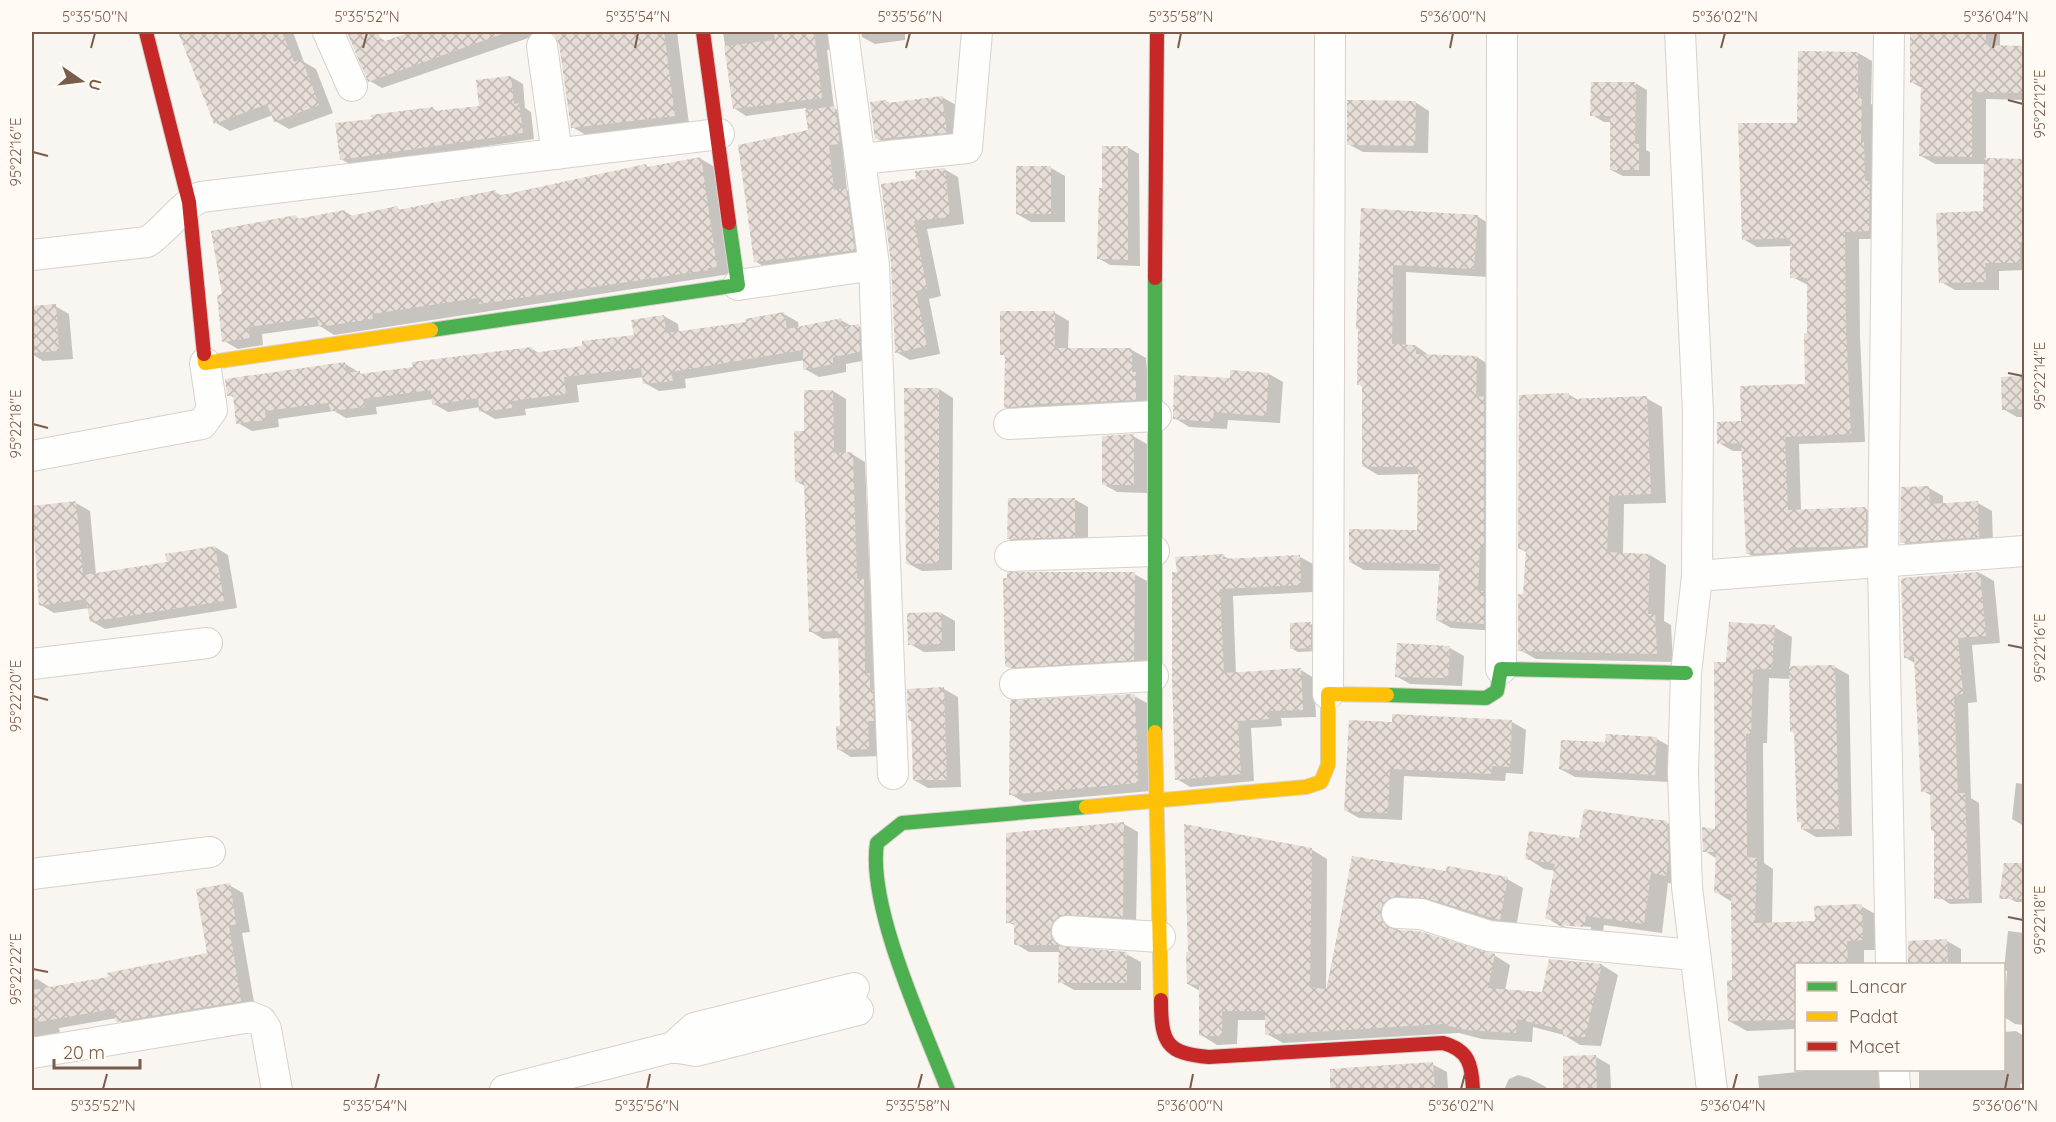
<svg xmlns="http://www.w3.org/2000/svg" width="2056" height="1122" font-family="Quicksand,sans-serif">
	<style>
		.shadow { fill: #0003; fill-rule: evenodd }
		.building { fill: url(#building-cross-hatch) }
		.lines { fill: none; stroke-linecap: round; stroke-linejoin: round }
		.street-casing { stroke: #d7d1cb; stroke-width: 32 }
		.fast-casing { stroke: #d9d2cb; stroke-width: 16 }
		.slow-casing { stroke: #d9d2cb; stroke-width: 16 }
		.jam-casing { stroke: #d9d2cb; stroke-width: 16 }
		.street { stroke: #fefefd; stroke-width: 30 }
		.fast { stroke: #4caf50; stroke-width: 14 }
		.slow { stroke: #ffc107; stroke-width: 14 }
		.jam { stroke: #c62828; stroke-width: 14 }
		.ticks { fill: none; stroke: #7a5c4d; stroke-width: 2 }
		.neatline { fill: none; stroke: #7a5c4d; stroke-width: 2 }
		.ticks-label { font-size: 15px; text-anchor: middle; fill: #7a5c4d }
	</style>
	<defs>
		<pattern id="building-cross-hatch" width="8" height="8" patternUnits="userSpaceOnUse" patternTransform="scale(1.5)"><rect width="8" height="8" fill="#e6ded7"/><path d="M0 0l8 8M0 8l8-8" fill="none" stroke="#bfb7b1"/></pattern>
	</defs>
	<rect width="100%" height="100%" fill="#f9f5f0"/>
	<path class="shadow" d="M179,32H293L304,62L316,69L333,113L289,129L275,121L273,115L230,131L216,123Z
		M415,32H546L382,88L370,81L380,38L387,42Z
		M632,32H677L689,124L586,135L572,127L633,38Z
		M723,32H840L839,48L827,50L834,108L849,116L854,151L843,153L847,190L860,198L868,258L769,270L755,261L810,131L806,108L746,116L734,108Z
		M861,32H913L905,33V40L875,44L862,37Z
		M1912,32H2000V47H2024V100L1986,99V160L2024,161V270L1999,271V290H1955L1941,282L1984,213L1985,164H1935L1921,156L1922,88L1911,82Z
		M1858,53L1872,61L1871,104L1876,106L1883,239H1859L1860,337L1865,442L1799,444L1801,511L1866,509L1880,517V553L1761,561L1747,553L1743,451H1733L1719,443L1742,422L1807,385L1808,285L1792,277V246L1757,247L1743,239L1798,124Z
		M511,77L523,84L525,108L531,112L534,139L353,166L341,159L374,120L433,109L439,112L481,107Z
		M1635,83L1647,90L1646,150L1650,152V176H1623L1611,170L1612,122H1604L1592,115Z
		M942,97L956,105L960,140L890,146L876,138L886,101L891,104Z
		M1415,102L1429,111L1428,153L1363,152L1348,144Z
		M1127,147L1139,154L1140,266L1110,265L1098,258L1104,189Z
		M701,159L715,167L730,274L334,335L320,326L262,334L263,345L238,349L224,341V296L296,217L301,220L344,211L354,217L397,208L402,211L495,192L502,196L646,166L650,168Z
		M1051,168L1065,176V222H1031L1017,214Z
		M944,169L958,177L964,224L927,229L941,296L929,299L940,354L910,360L896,352L918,181Z
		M1362,210L1477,216L1491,225L1488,277L1406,272V346H1416L1430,356L1477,357L1491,366L1498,631L1451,628L1437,620L1441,571L1364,570L1350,562L1419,531L1420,474L1378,475L1363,466V387L1359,384Z
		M55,306L69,314L73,359L43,361L32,354V308Z
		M1055,313L1069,321L1068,349L1132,350L1146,358L1150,407L1020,415L1006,407V357L1002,354Z
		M784,314L798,322L799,329L841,320L853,327L859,326L873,334V359L846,364V372L819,377L805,369V360L685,379L686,388L659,391L645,383L644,377L577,385L579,402L525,409L526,415L495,419L481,411L480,407L448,412L434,404L433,399L376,407L377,414L346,418L334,411L278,419L279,427L252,431L238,423L235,398L229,395L344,363L363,375L532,349L539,353L584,348L635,336L664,316L678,324L679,333L747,323Z
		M1269,374L1283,382L1280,423L1228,420L1227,429L1189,427L1175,418L1231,380Z
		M2024,378V417H2017L2003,409Z
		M939,389L953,398L952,570L922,571L907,563Z
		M833,391L846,399V454H852L865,462L870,584L876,588L881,756L851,757L838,749L842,727L839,638L823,639L810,631L806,487L796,481L806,432Z
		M1568,394L1578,400L1646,398L1662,407L1666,503L1624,504L1623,554L1650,555L1666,565L1664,621L1671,625L1673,662L1536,659L1520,650L1527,553L1520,548Z
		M1133,436L1147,444V493L1117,492L1103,484Z
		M1929,488L1943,496V504L1978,503L1992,511L1993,545L1916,550L1902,542Z
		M1074,499L1088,507V544L1023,547L1009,539Z
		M76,503L90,511L96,575L168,563L215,547L228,555L237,608L105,629L91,621L89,608L54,613L41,605Z
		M1222,555L1231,560L1300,557L1313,564L1314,592L1233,596L1236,674L1301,670L1314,678L1316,717L1281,718L1282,726L1251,728L1254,781L1190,787L1177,779Z
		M1980,573L1994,581L2000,643L1972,645L1977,702L1968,703L1971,798L1979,803L1982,903L1950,904L1936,895V831L1932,796L1923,791L1916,664L1905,657Z
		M1134,574L1149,582L1148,667L1021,673L1006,665Z
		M941,613L955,621V651L924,652L910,644Z
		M1311,624L1317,628V651L1298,652L1291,648Z
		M1774,627L1792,637L1790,668L1835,667L1849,675L1852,836L1816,837L1802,829V823L1798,821L1796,734L1791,731V679L1769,678L1767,743H1763L1764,863L1773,869L1772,924L1816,922L1861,906L1879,916L1880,950H1864V964H1796V1029L1747,1031L1729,1021L1734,981L1732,902L1716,892L1717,859L1705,851L1717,830L1728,663Z
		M1398,644L1450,648L1464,656L1462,686L1410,684L1396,676Z
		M944,689L958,697L961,787L928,788L914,780Z
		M1134,696L1149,704L1151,791L1024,802L1010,794Z
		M1512,722L1526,730L1523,774L1506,773L1505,781L1404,776L1402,820L1359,818L1345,810L1393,724Z
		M1657,739L1671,747L1669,782L1575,777L1560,769L1607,743Z
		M2016,783L2024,784V826L2012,819Z
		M1667,823L1685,833L1684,885L1668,883L1662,933L1604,925L1602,937L1565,929L1547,918L1556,871L1544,869L1527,858L1580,840ZM1559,924L1591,927V930L1566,927Z
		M1124,824L1138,832L1136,924L1063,938L1065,948L1126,954L1141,962V990H1074L1060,982V952H1029L1016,944V926L1008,922Z
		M1311,849L1327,859L1326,992L1353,857L1447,873L1507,879L1523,888L1516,928L1439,905L1396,922L1398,930L1494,955L1510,965L1505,991L1543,993L1551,961L1602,965L1618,975L1601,1046L1580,1045L1564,1035L1533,1027L1532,1042L1482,1039L1459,1033L1283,1043L1267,1034L1266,1020H1238L1237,1044L1217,1045L1201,1035L1200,991L1188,984Z
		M2024,864V902H2016L2002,894Z
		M229,885L243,893L250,932L242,933L255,1008L131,1029L117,1018L59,1028L61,1040L32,1048V980L37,979L51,988L109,978L208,954Z
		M2008,931L2024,933V1025L2015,1024L2004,1017L2007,971L2004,969Z
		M1947,941L1961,949V964H1908L1909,942Z
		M2016,1031L2024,1036V1083L2020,1084L2021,1090H1919V1070H2004V1032Z
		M1564,1057H1596L1610,1065L1611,1090H1565Z
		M1432,1064L1447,1072L1448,1090H1332V1070Z
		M1817,1070H1880L1882,1090H1739L1759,1088L1758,1076Z
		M1518,1075L1529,1078L1546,1087V1090H1504L1509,1079Z"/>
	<path class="building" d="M178,32H282L294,62L302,59L319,105L274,122L267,104L214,124Z
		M347,32H378L382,42L411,32L505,33L368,82Z
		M553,32H664L675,116L571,128L559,44Z
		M774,32H814L822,98L733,109L724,46L775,40Z
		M1910,32H1986V45L2025,46V93L1972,92V157L1919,156L1921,83H1910Z
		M1798,51L1858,52V97H1862L1861,142H1864L1865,181H1870L1869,231L1845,232L1846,328L1851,434L1785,437L1788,510L1866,507V546L1789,548V552L1746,554L1741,443L1717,444V422L1741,421L1740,386L1805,384L1804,333H1807V278H1790V238L1742,240L1738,123H1797Z
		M511,76L514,104L519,103L523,133L340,160L335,123L372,119L370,115L433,107L434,111L479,106L476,80Z
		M1591,82H1636L1635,144H1639V170H1610V116H1590Z
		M942,96L947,133L875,139L870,102L886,100L887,103Z
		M1347,100L1416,101L1415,146L1347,145Z
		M835,106L840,144L829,145L834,190L846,188L855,250L754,262L738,145L808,130L805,110Z
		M1102,146H1128V260L1097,259L1099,188H1102Z
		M701,157L717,267L708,268V270L479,304L478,298L372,314L373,319L319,327L317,317L248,327L250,338L222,342L217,295L222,294L211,231L296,215L297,219L345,210L346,217L397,206L398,210L496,190L497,196L646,164L647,167Z
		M1984,158L2025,159V242H2020V263H1985L1986,282L1939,283L1936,213L1983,211Z
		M1016,166H1051V214H1016Z
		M945,168L950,217L914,221L927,289L916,291L927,346L895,353L891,264L881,184L916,179L915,171Z
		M1361,208L1478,215L1474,269L1393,265L1392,344L1416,345V354L1477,356L1476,397L1484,396V547H1480L1478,591H1484V624L1436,620L1440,564L1349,562V529L1417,530L1418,467H1362V385H1357L1358,329H1356Z
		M56,304L59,351L32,353V306Z
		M1000,311H1055V348H1132V372H1136V400L1039,404L1004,408L1005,355H1000Z
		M784,312L787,329L842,318L843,327L859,324L860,352L833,357V364L803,370V350L671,372L673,381L643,384L641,368L564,377L566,394L512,401V408L479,412L478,398L432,405L431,390L363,399L364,407L331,411L328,403L265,411L266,420L236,424L233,395L227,396L225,379L345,362L346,373L360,371V374L413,367L412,362L532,347L533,353L582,346V341L634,335L631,320L664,315L666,333L746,322L745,319Z
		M1230,370L1269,373L1266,416L1214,412L1213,422L1173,419L1174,375L1230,378Z
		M2025,376V409L2002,410L2001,377Z
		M904,388H939V563L906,564Z
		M804,390H833L834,453L853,452L857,579H864L865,673H870V690H873L874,721H868L869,749L837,750L836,726H840L838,631L809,632L804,482H795L794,431H804Z
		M1569,393V399L1647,396L1651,494L1609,496L1607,552L1650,554L1648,614H1655L1657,654L1518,651V594H1523L1526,550L1518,549L1519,395Z
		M1134,434V485H1102V436Z
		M1929,486L1930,504L1978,501L1979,537L1900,543L1901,487Z
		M1008,498H1075V537L1007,539Z
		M76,501L83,575L167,562L165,554L215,546L224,601L90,622L86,599L39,606L32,506Z
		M1223,554V559L1300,555L1301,585L1220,589L1224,673L1301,668L1303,710L1268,711L1269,719L1238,721L1241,774L1175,780L1172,676V572H1177L1175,557Z
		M1007,572H1135L1134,660L1010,668L1005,666L1003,578H1007Z
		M1980,572L1986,636L1958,638L1963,694L1954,695L1958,793H1965L1969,899H1934V831H1931L1930,792H1921L1914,657L1904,658L1901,578Z
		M941,612L942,644L908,645L907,613Z
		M1311,622V648L1290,649V623Z
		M1729,622L1775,625L1772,669H1753L1751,734H1746L1747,857L1757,858L1755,923L1815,921L1814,906L1862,904L1863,940L1847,941L1848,964H1797V1020L1728,1021L1727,980H1732L1731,894L1714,893L1716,852H1703L1702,827L1715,829L1714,662H1726Z
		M1397,643L1450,646L1448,678L1395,677Z
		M1835,665L1839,829H1801V822H1797L1794,732H1790L1789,666Z
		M944,687L947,780H913L911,721H908L907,689Z
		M1135,694L1138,783L1009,795L1010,700Z
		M1392,714L1512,720L1510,767L1492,766L1491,774L1390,769L1388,813L1344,811L1349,720L1392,722Z
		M1606,734L1657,737L1655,775L1559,769L1561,740L1605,742Z
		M1584,809L1667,821L1669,858L1666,876L1651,873L1644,924L1586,916L1584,927L1558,925L1559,921L1545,919L1555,864L1525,859L1529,831L1579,838Z
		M1124,822L1123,917L1060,915L1053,921L1050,929L1051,938L1057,945H1014V923H1006V833Z
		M1184,824L1312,848L1310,987L1327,989L1352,856L1446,871L1447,866L1508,877L1500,920L1426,898L1398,896L1390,898L1383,903L1380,912L1382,920L1387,927L1396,930L1418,931L1495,954L1488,988L1542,992L1549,959L1602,964L1585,1037L1563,1036V1030L1517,1019L1516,1033L1465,1030L1442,1024L1265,1035V1011H1222V1036H1199V985L1187,984L1186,952H1188Z
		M2004,863H2025V899H1999Z
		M230,883L236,924L229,926L241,1001L116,1022L114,1009L32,1023V990L108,977L107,973L207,953L196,889Z
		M1947,939L1948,964H1908V941Z
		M1059,946L1127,952V983H1058Z
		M1596,1055L1597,1090H1563V1056Z
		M1433,1062L1435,1090H1330V1069Z"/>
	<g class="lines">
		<defs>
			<path id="street" d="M328,32L352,86
				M843,32L874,265L893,774
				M1680,32L1698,412L1697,576L1686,673L1683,773L1687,887L1712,1090
				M1889,32L1883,564L1891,964
				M542,46L557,154
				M860,159L967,148L977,32
				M32,255L147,242C167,229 179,207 201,197L719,134
				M738,285L874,265
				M1009,424L1156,416
				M32,456L202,424L212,410L205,363
				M1010,556L1154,551
				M1697,576L2024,551
				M32,664L207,643
				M1501,669L1502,32
				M1015,684L1153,676
				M1328,694L1330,32
				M32,874L210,852
				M1397,913L1421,914L1489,936L1694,955
				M1067,931L1160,937
				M673,1047L696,1051L858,1010
				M32,1053L251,1017L261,1021L266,1029L277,1090
				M1894,1070L1895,1087
				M505,1090L673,1047L694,1028L854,988"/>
			<path id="fast" d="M431,330L738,285L729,223
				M1387,695L1486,698L1497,691L1501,669L1686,673
				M1155,732V278
				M948,1090C924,1028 867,906 877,843L902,823L1086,807"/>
			<path id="slow" d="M204,354L205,363L431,330
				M1155,732L1161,1000
				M1086,807L1306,787L1321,782L1328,765V694L1387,695"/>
			<path id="jam" d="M146,32L189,202L204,354
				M703,32L729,223
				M1155,278L1157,32
				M1161,1000C1161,1042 1166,1054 1209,1057L1443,1043C1469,1050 1472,1065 1473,1090"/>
		</defs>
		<use href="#street" class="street-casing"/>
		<use href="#fast" class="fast-casing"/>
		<use href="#slow" class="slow-casing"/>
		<use href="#jam" class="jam-casing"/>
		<use href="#street" class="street"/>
		<use href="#fast" class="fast"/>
		<use href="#slow" class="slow"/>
		<use href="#jam" class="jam"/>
	</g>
	<path class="ticks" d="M91,48L95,33M363,48L367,33M635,48L638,33M906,48L910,33M1178,48L1181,33M1450,48L1453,33M1721,48L1725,33M1993,48L1996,33M2008,100L2023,104M33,152L48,156M2008,373L2023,376M33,424L48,428M2008,645L2023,648M33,696L48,700M2008,917L2023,920M33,969L48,972M103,1089L107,1074M375,1089L379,1074M647,1089L650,1074M918,1089L922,1074M1190,1089L1193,1074M1461,1089L1465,1074M1733,1089L1737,1074M2005,1089L2008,1074"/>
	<rect width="2056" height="1122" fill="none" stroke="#fffaf3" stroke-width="66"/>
	<rect x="1795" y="963" width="210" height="108" fill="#fffaf3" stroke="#cabbb1" stroke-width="1.5"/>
	<rect x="1807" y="982" width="30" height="9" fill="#4caf50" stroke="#cabbb1" stroke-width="1.5"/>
	<text x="1849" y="993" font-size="18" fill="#7a5c4d">Lancar</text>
	<rect x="1807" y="1012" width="30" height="9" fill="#ffc107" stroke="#cabbb1" stroke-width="1.5"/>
	<text x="1849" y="1023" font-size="18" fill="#7a5c4d">Padat</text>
	<rect x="1807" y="1042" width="30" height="9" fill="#c62828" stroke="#cabbb1" stroke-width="1.5"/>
	<text x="1849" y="1053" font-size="18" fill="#7a5c4d">Macet</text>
	<g transform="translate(81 81) rotate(104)" stroke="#fffaf3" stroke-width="4.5" paint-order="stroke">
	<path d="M0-4.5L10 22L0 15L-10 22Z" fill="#7a5c4d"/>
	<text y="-9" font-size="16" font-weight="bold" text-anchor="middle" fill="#7a5c4d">U</text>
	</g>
	<path d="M54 1059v9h86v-9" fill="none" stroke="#7a5c4d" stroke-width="3"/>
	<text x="63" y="1059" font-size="18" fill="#7a5c4d" stroke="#fffaf3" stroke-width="4.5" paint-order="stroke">20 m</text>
	<rect x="33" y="33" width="1990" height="1056" class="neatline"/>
	<g class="ticks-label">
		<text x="95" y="22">5°35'50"N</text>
		<text x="367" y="22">5°35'52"N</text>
		<text x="638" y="22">5°35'54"N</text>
		<text x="910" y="22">5°35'56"N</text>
		<text x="1181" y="22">5°35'58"N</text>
		<text x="1453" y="22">5°36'00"N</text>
		<text x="1725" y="22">5°36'02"N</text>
		<text x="1996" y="22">5°36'04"N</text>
		<text transform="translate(2040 104) rotate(-90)" y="5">95°22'12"E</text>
		<text transform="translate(16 152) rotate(-90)" y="5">95°22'16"E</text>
		<text transform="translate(2040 376) rotate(-90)" y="5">95°22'14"E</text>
		<text transform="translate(16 424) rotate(-90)" y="5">95°22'18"E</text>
		<text transform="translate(2040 648) rotate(-90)" y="5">95°22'16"E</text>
		<text transform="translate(16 696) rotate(-90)" y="5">95°22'20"E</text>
		<text transform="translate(2040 920) rotate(-90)" y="5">95°22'18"E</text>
		<text transform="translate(16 969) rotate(-90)" y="5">95°22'22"E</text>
		<text x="103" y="1111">5°35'52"N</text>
		<text x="375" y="1111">5°35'54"N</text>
		<text x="647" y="1111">5°35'56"N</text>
		<text x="918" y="1111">5°35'58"N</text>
		<text x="1190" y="1111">5°36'00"N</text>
		<text x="1461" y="1111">5°36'02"N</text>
		<text x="1733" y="1111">5°36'04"N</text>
		<text x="2005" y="1111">5°36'06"N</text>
	</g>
</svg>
